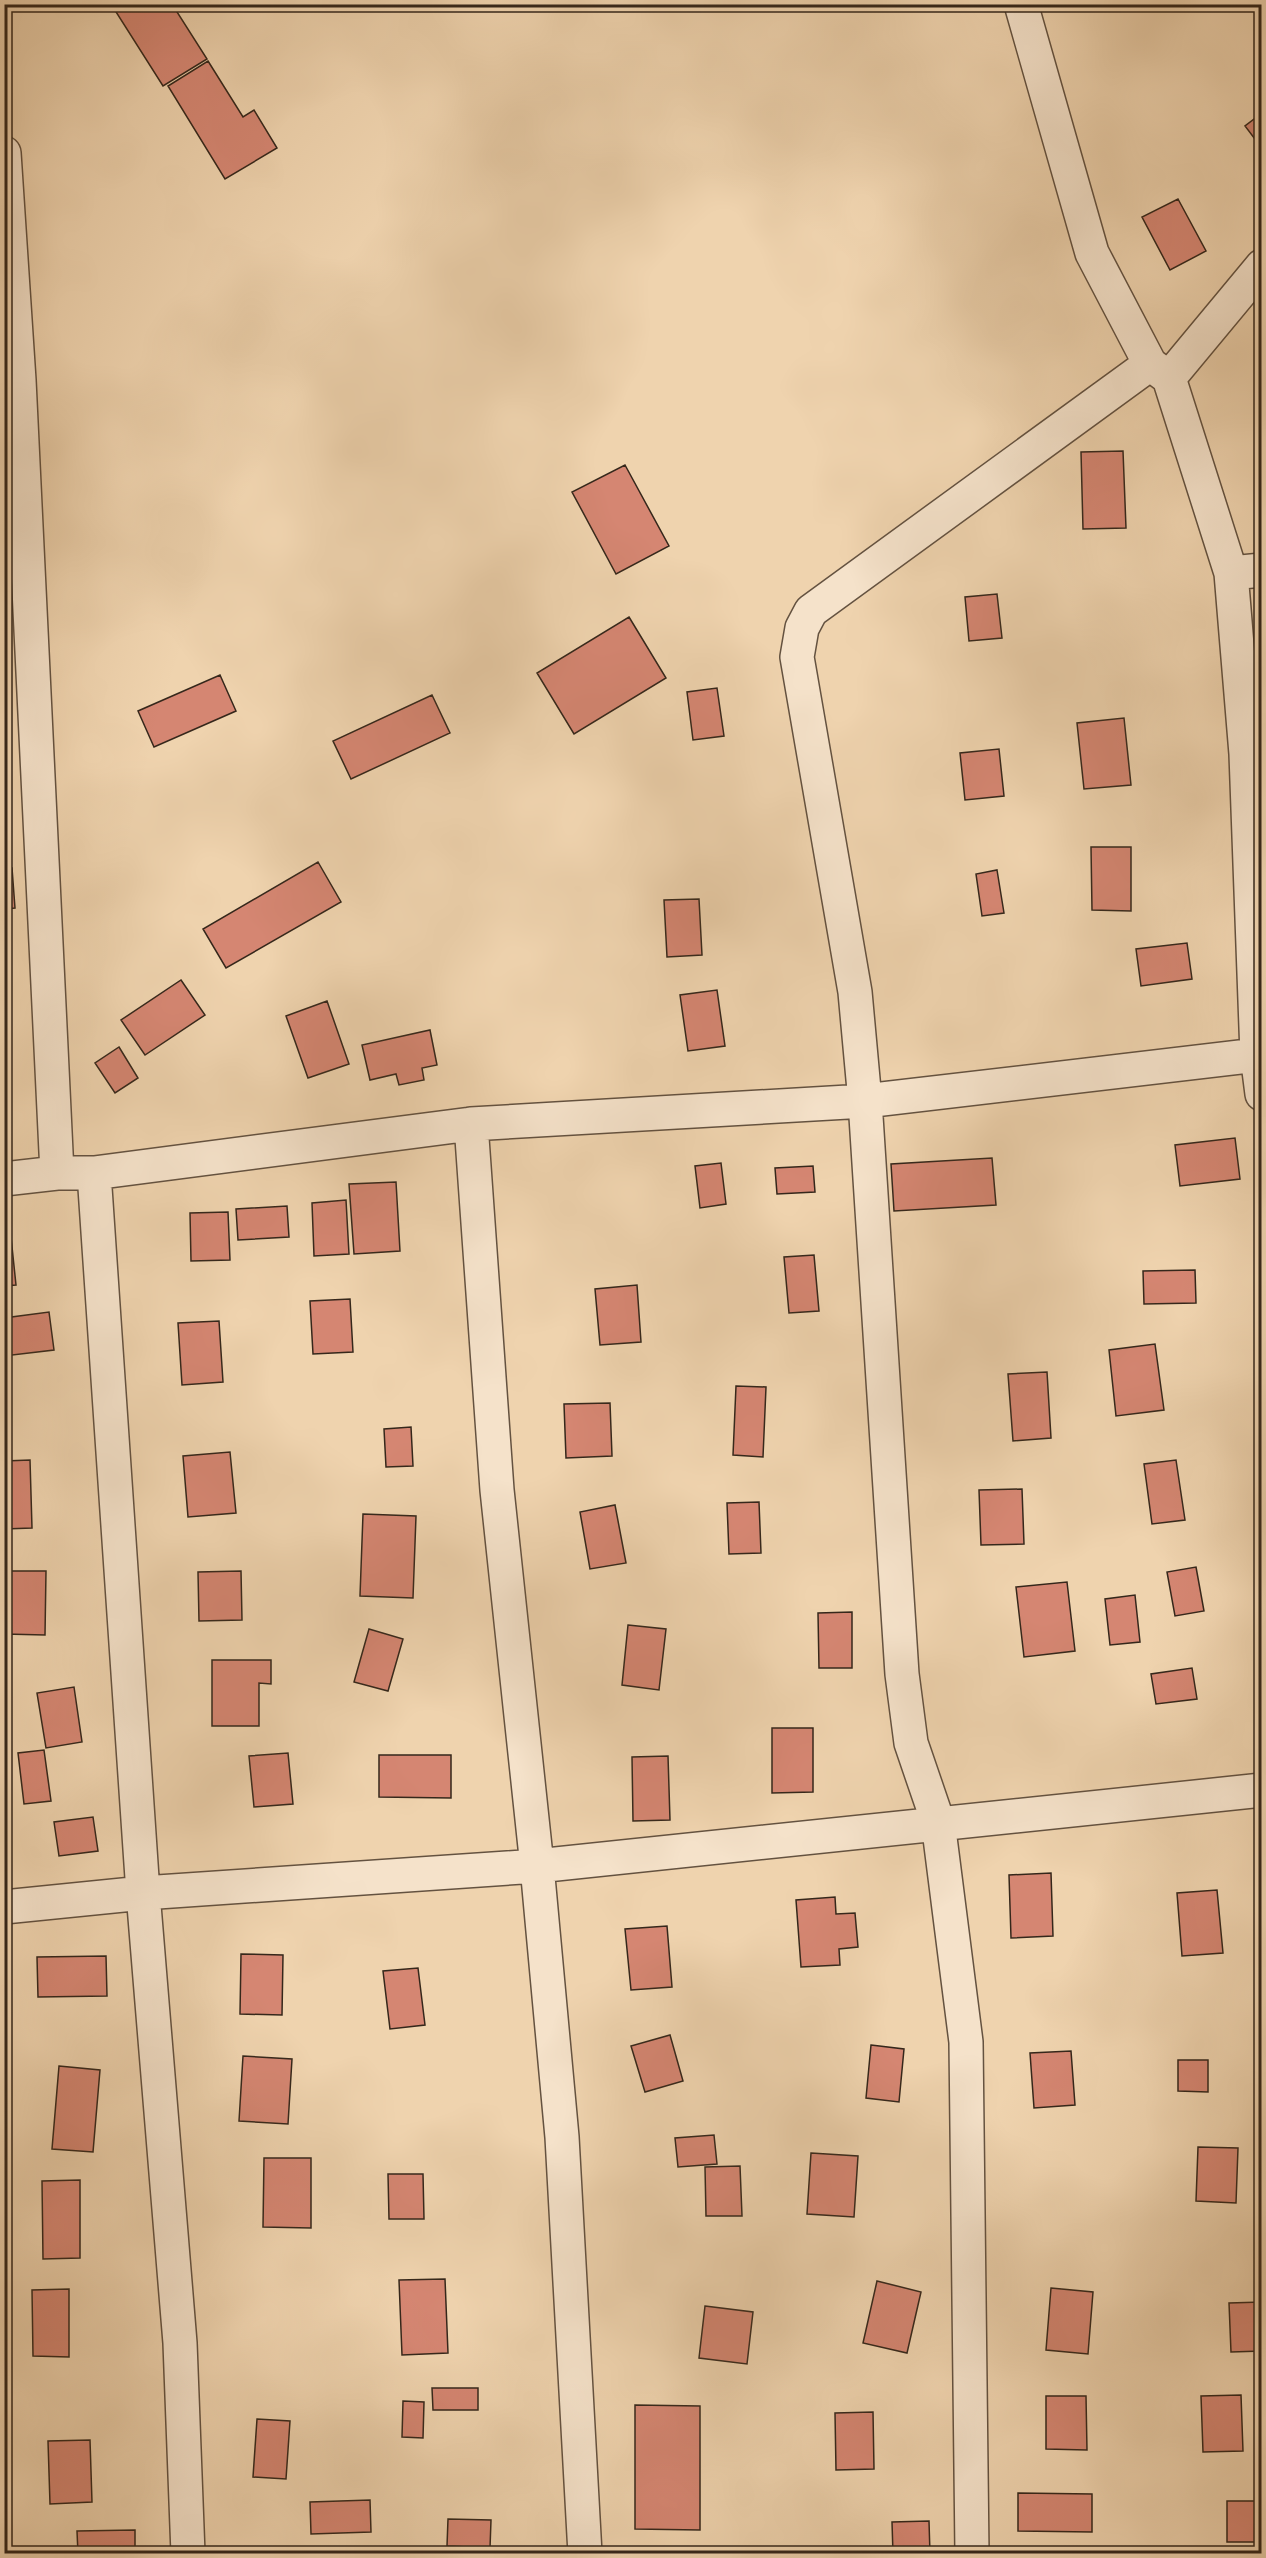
<svg xmlns="http://www.w3.org/2000/svg" width="1266" height="2558" font-family="'IM FELL French Canon',serif">
	<style>
		.building { fill: #d58672; stroke: #35271b; stroke-width: 1.5 }
		.lines { fill: none; stroke-linecap: round; stroke-linejoin: round }
		.minor-casing { stroke: #645240; stroke-width: 36 }
		.minor { stroke: #f5e2ca; stroke-width: 33 }
	</style>
	<rect width="100%" height="100%" fill="#efd3ae"/>
	<filter id="stains"><feTurbulence type="fractalNoise" baseFrequency=".00333" numOctaves="4"/><feColorMatrix values="0 0 0 0 .2 0 0 0 0 .09 0 0 0 0 .02 0 0 0 .5 -.17"/></filter>
	<radialGradient id="worn" r=".72"><stop offset=".6" stop-color="#630" stop-opacity="0"/><stop offset="1" stop-color="#630" stop-opacity=".3"/></radialGradient>
	<path class="building" d="M111,4H172L207,59L163,86Z
		M208,61L243,117L254,110L277,148L225,179L168,86Z
		M1262,113V146L1261,147L1245,126Z
		M1178,199L1206,251L1170,270L1142,217Z
		M1123,451L1126,528L1083,529L1081,452Z
		M625,465L669,546L616,574L572,492Z
		M997,594L1002,638L969,641L965,597Z
		M629,617L666,678L574,734L537,673Z
		M220,675L236,711L154,747L138,711Z
		M717,688L724,736L693,740L687,692Z
		M432,695L450,733L351,779L333,741Z
		M1124,718L1131,785L1084,789L1077,723Z
		M999,749L1004,796L965,800L960,753Z
		M1091,847H1131V911L1092,910Z
		M318,862L341,902L226,968L203,929Z
		M4,868H12L15,908L4,909Z
		M997,870L1004,913L982,916L976,874Z
		M699,899L702,955L667,957L664,900Z
		M1187,943L1192,979L1141,986L1136,949Z
		M181,980L205,1015L145,1055L121,1020Z
		M717,990L725,1046L688,1051L680,995Z
		M327,1001L349,1064L308,1078L286,1016Z
		M430,1030L437,1065L422,1068L424,1080L399,1085L396,1074L370,1080L362,1045Z
		M119,1047L138,1078L115,1093L95,1063Z
		M1235,1138L1240,1179L1180,1186L1175,1145Z
		M992,1158L996,1205L894,1211L891,1164Z
		M721,1163L726,1204L700,1208L695,1166Z
		M813,1166L815,1192L777,1194L775,1168Z
		M396,1182L400,1251L354,1254L349,1184Z
		M346,1200L349,1254L314,1256L312,1203Z
		M287,1206L289,1237L238,1240L236,1209Z
		M228,1212L230,1260L191,1261L190,1213Z
		M4,1218H9L16,1285L4,1286Z
		M814,1255L819,1311L789,1313L784,1257Z
		M1195,1270L1196,1303L1144,1304L1143,1271Z
		M637,1285L641,1342L600,1345L595,1289Z
		M350,1299L353,1352L313,1354L310,1301Z
		M49,1312L54,1350L4,1356V1318Z
		M219,1321L223,1382L182,1385L178,1323Z
		M1155,1344L1164,1410L1116,1416L1109,1350Z
		M1047,1372L1051,1438L1013,1441L1008,1374Z
		M736,1386L766,1387L763,1457L733,1455Z
		M610,1403L612,1456L566,1458L564,1404Z
		M411,1427L413,1466L386,1467L384,1429Z
		M230,1452L236,1513L188,1517L183,1456Z
		M30,1460L32,1528L4,1529V1461Z
		M1176,1460L1185,1520L1152,1524L1144,1464Z
		M1022,1489L1024,1544L981,1545L979,1490Z
		M759,1502L761,1553L729,1554L727,1503Z
		M615,1505L626,1563L590,1569L580,1512Z
		M363,1514L416,1516L413,1598L360,1596Z
		M1196,1567L1204,1611L1175,1616L1167,1572Z
		M4,1571H46L45,1635L4,1634Z
		M241,1571L242,1620L199,1621L198,1572Z
		M1067,1582L1075,1651L1024,1657L1016,1587Z
		M1135,1595L1140,1642L1110,1645L1105,1599Z
		M852,1612V1668H819L818,1613Z
		M628,1625L666,1629L659,1690L622,1685Z
		M369,1629L403,1639L388,1691L354,1682Z
		M212,1660H271V1684L259,1683V1726H212Z
		M1192,1668L1197,1699L1156,1704L1151,1674Z
		M74,1687L82,1742L46,1748L37,1693Z
		M772,1728H813V1792L772,1793Z
		M44,1750L51,1801L24,1804L18,1753Z
		M288,1753L293,1804L254,1807L249,1756Z
		M379,1755H451V1798L379,1797Z
		M668,1756L670,1820L633,1821L632,1757Z
		M93,1817L98,1851L59,1856L54,1822Z
		M1051,1873L1053,1936L1011,1938L1009,1875Z
		M1217,1890L1223,1953L1182,1956L1177,1893Z
		M835,1897L836,1914L855,1913L858,1947L839,1949L840,1965L801,1967L796,1900Z
		M667,1926L672,1987L631,1990L625,1929Z
		M241,1954L283,1955L282,2015L240,2014Z
		M106,1956L107,1996L38,1997L37,1957Z
		M418,1968L425,2025L390,2029L383,1971Z
		M670,2035L683,2081L645,2092L631,2046Z
		M871,2045L904,2049L899,2102L866,2098Z
		M1071,2051L1075,2105L1034,2108L1030,2053Z
		M243,2056L292,2059L288,2124L239,2121Z
		M1178,2060H1208V2092L1178,2091Z
		M59,2066L100,2070L93,2152L52,2149Z
		M714,2135L717,2164L678,2167L675,2138Z
		M1198,2147L1238,2148L1236,2203L1196,2201Z
		M811,2153L858,2156L854,2217L807,2214Z
		M264,2158H311V2228L263,2227Z
		M740,2166L742,2216H706L705,2167Z
		M388,2174H423L424,2219H389Z
		M80,2180V2258L43,2259L42,2181Z
		M445,2279L448,2353L402,2355L399,2280Z
		M877,2281L921,2292L907,2353L863,2343Z
		M1051,2288L1093,2292L1088,2354L1046,2350Z
		M69,2289V2357L33,2356L32,2290Z
		M1262,2302V2351L1231,2352L1229,2303Z
		M705,2306L753,2312L747,2364L699,2358Z
		M432,2388H478V2410H433Z
		M1241,2395L1243,2451L1203,2452L1201,2396Z
		M1046,2396H1086L1087,2450L1046,2449Z
		M403,2401L424,2402L423,2438L402,2437Z
		M635,2405L700,2406V2530L635,2529Z
		M873,2412L874,2469L836,2470L835,2413Z
		M257,2419L290,2421L286,2479L253,2477Z
		M90,2440L92,2502L50,2504L48,2441Z
		M1018,2493L1092,2494V2532L1018,2531Z
		M370,2500L371,2532L311,2534L310,2502Z
		M1227,2501H1262V2542H1227Z
		M448,2519L491,2520L490,2548L447,2546Z
		M929,2521L930,2554H893L892,2522Z
		M135,2530V2554H78L77,2531Z"/>
	<g class="lines">
		<defs>
			<path id="minor" d="M1021,4L1092,253L1150,364L1169,378L1231,573L1246,754L1257,1055L1262,1094
				M4,153L19,380L57,1173
				M1169,378L1262,266
				M1231,573L1262,570
				M471,1124L497,1490L537,1866L562,2137L585,2554
				M94,1173L143,1893L180,2343L188,2554
				M4,1179L57,1173H94L471,1124L865,1101L1257,1055
				M4,1907L143,1893L537,1866L1262,1790
				M972,2554L966,2042L938,1822L911,1743L902,1674L865,1101L855,992L797,657L802,628L811,611L1150,364"/>
		</defs>
		<use href="#minor" class="minor-casing"/>
		<use href="#minor" class="minor"/>
	</g>
	<rect width="1266" height="2558" fill="none" stroke="#efd3ae" stroke-width="24"/>
	<rect x="6" y="6" width="1254" height="2546" fill="none" stroke="#35271b" stroke-width="3"/>
	<rect x="12" y="12" width="1242" height="2534" fill="none" stroke="#35271b" stroke-width="1.5"/>
	<rect width="100%" height="100%" filter="url(#stains)"/>
	<rect width="100%" height="100%" fill="url(#worn)"/>
</svg>
